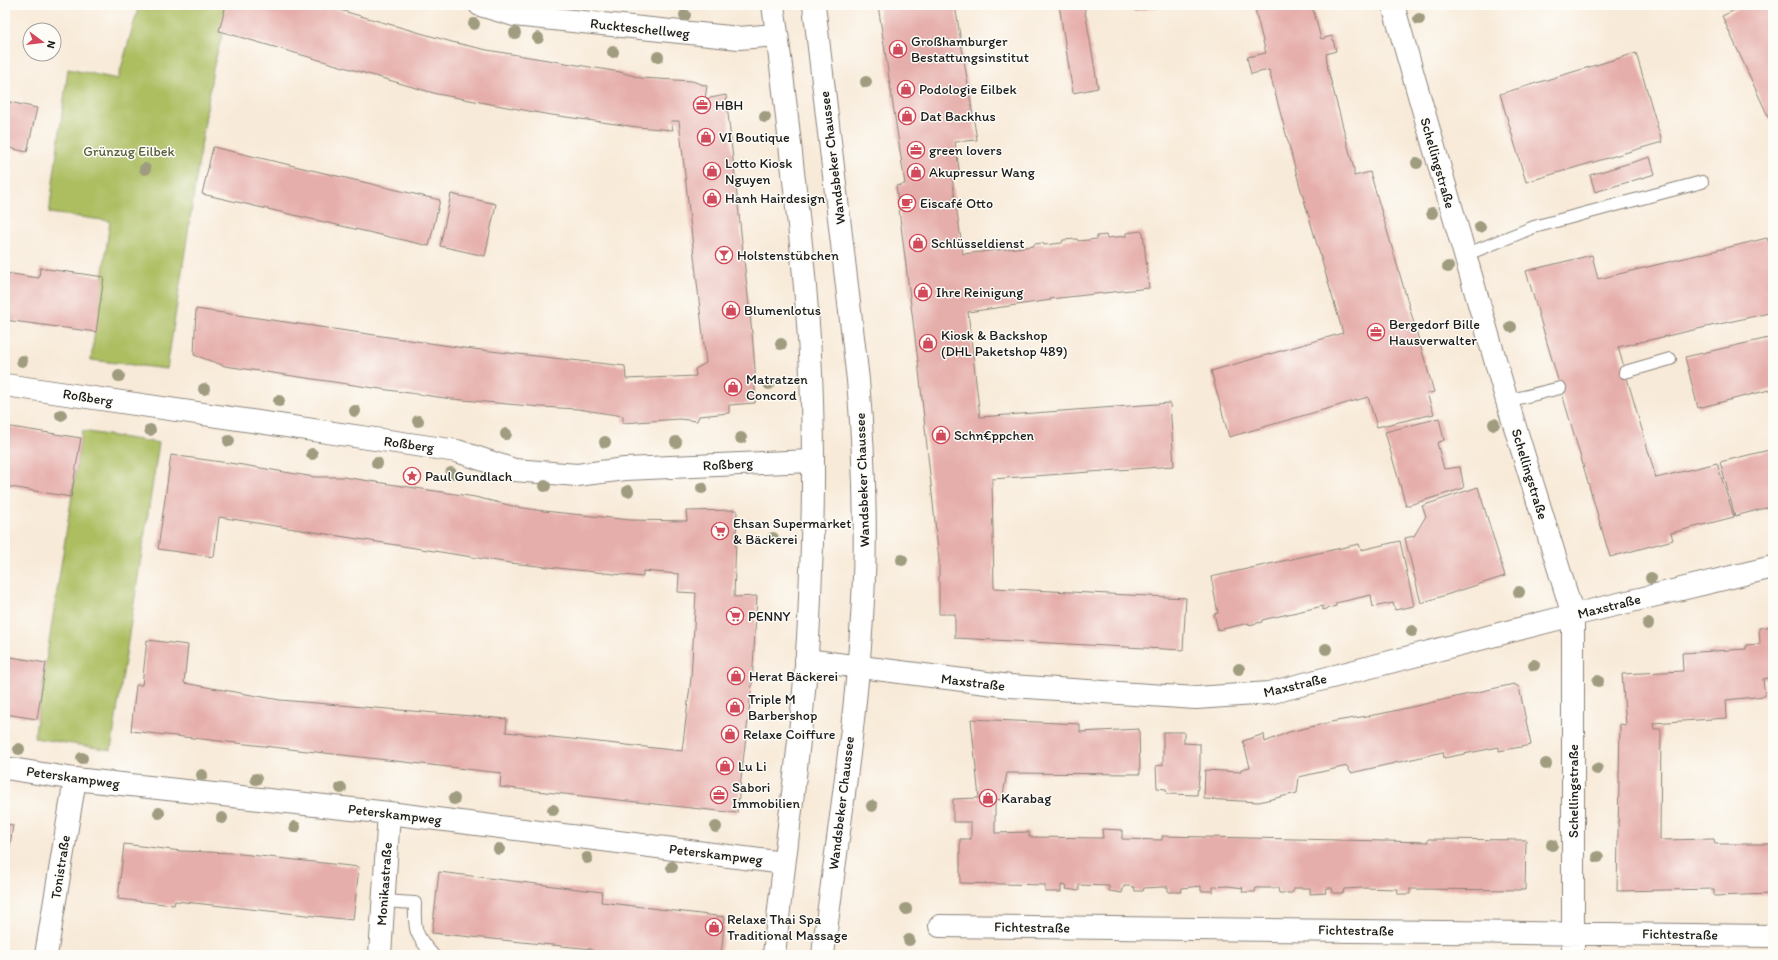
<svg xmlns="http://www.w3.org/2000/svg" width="1778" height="960" font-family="Itim,sans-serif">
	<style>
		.green { fill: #acbe61; stroke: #646d3e }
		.building { fill: #e6aeaa }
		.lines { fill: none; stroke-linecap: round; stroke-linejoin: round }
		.service-casing { stroke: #8a837a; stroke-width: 14 }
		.minor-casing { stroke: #8a837a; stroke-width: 24 }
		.primary-casing { stroke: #8a837a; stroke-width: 24 }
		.service { stroke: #fff; stroke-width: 12 }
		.minor { stroke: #fff; stroke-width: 22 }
		.primary { stroke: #fff; stroke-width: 22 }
		.tree { fill: #9f9c80 }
		.labels { text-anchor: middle; stroke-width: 3; stroke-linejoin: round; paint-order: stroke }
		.street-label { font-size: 14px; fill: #1c1c1c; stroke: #fdfcf7 }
		.poi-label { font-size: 14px; fill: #1c1c1c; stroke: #fdfcf7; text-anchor: start }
		.park-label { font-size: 14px; fill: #565d38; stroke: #fdfcf7 }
	</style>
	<rect width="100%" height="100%" fill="#fdfcf7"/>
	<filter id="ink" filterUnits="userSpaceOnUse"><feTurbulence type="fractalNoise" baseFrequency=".025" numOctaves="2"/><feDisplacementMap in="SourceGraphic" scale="8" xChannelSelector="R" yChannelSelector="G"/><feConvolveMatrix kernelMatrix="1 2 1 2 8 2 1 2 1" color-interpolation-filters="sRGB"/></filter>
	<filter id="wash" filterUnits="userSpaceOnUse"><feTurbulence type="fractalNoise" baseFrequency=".012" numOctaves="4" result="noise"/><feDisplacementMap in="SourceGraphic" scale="16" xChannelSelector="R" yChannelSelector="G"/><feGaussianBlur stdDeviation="0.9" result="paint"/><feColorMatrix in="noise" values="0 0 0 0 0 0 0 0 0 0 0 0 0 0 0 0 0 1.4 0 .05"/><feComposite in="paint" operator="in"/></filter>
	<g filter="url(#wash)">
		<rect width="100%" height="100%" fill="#f8ead8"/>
		<path class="green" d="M139,5H230L213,69L167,369L91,360L110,221L49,213L68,69L118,79Z
			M82,431L159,443L111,750L34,738Z"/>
		<g id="blocks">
			<path class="building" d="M226,5H322L452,42L487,50L620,72L641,78L692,81L707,86L705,99L726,95L752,333L755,369V403L729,405V413L699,416L697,421L679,419L623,423V416L578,409L541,407L452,399L374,388L225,366L194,355L196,309L464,348L625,366L626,379L696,376L695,369L706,363L679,121H671L673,130L637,127L545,114L437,94L219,31Z
				M878,5H955L977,140L955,142L960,176L952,177L963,254L1034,246V244L1043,243L1044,245L1062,243L1063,240L1077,239L1078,241L1097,239V236L1106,235L1107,238L1126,236V233L1141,231L1143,233L1149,288L1050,299L1051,300L968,312L980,417L1170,403L1174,466L992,479L994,588L1186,598L1183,650L955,638V614H939V560L918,361L896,186L905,184Z
				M1059,5H1084L1098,88L1073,93Z
				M1134,5H1162V6L1135,11Z
				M1254,5H1312L1321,39L1332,36L1336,51L1326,54L1328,70L1354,169V176L1370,172L1434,392L1427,394L1434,414L1377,427L1368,397L1229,437L1211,371L1343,333L1299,183L1269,70L1251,74L1247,57L1266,53Z
				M1746,5H1773V127L1722,16Z
				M1636,53L1662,142L1526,182L1500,94Z
				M5,101L37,108L27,152L5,147Z
				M213,147L440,200L429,246L202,194Z
				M1650,157L1655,174L1595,192L1590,175Z
				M451,194L496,204L485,256L440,246Z
				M1767,238L1773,252V312L1618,347L1656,478L1717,463L1734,517L1671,533L1673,540L1610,557L1526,271L1592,255L1598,279Z
				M40,268L104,277L96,332L5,320V273L39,278Z
				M1773,337V389L1698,408L1685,357Z
				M1439,418L1444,440L1437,443L1444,469L1460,467L1464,488L1406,506L1385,432Z
				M5,426L81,438L71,497L5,486L7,478H5Z
				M1773,449V506L1735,516L1720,462Z
				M171,455L243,465L314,477H343L475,497L517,507L544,511L630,520L687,521L686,511L737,510L734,597L757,596L752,685L737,813L500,787L501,773L131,731L136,685H142L147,640L188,645L184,683L280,700L507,719L506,732L682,751L691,678L696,593L678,592L679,574L643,571V577L510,563L219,517L214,557L158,549Z
				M1478,487L1505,576L1421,603L1405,538L1414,536L1426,516L1422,506Z
				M1400,541L1414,606L1395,610L1393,603L1373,607L1371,595L1336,603V606L1323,610V606L1262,620V622L1249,625V623L1218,630L1214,614L1218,613L1211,577L1359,544L1361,550Z
				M1773,626V677L1763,679L1765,696L1726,700L1727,718L1653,723L1654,729H1661L1660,840L1714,839L1715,844H1773V894L1714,896V889L1617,891L1620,724L1626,725L1622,674L1683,671L1682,653L1746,649V645L1760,644L1759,628Z
				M5,656L46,663L37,719L5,714Z
				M1514,684L1519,687L1531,745L1499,751V747L1444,758L1443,752L1351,773L1347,766L1299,777L1297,793L1259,802L1204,799L1205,770L1241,772V769L1250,767L1243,741L1264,734L1265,742L1289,732L1336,721L1380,714Z
				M971,719L1080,724V732L1139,729L1140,774L1007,773L1002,800L995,799V833L1029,832V837L1103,838L1102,829L1122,830V839L1162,840V836L1428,842V839L1526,840L1525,890L1410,889V894H1397L1398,889L1362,888L1344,889L1343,893H1333L1332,888H1328L1325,889L1326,893L1310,894V888H1295L1292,893H1279L1278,888H1256L1255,892H1242L1243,888L1228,886L1213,887V891H1201V886L1182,888L1181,892H1168V887H1162L1144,888L1143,891H1135L1134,887L1129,886H1124L1122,893L1109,891V886L1079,885V891L1066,889L1067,886L1061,885V892H1045V885L960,883V839H971V822H953V799L979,798Z
				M1163,732H1184V743L1200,744V769L1197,795L1167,794L1166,789L1157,788L1156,766L1163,765Z
				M5,824L13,825L6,873H5Z
				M124,844L181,851L232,853L359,867L353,920L175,901L174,905L118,899Z
				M439,872L602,892L601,902L725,917L721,955H591L592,949L432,933Z"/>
		</g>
	</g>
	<g filter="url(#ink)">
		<use href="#blocks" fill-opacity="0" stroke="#8a837a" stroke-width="1"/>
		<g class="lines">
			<defs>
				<path id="service" d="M1465,255L1534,227L1702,182
					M1625,372L1670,359
					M1507,401L1560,388
					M383,901L415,903C414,930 415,935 433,955"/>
				<path id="minor" d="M480,5L514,15L739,38L777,35
					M1393,5L1507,401L1573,615V955
					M5,385L457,451L514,470L577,475L625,469L812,461
					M806,660L1010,686L1196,698L1269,693L1573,615L1773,567
					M5,768L75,779L389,813L784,863
					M940,926L1773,936
					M46,955L75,779
					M380,955L389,813"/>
				<path id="primary" d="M773,5C781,60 787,116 793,172C802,248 810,324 812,401C814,466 813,532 810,597C806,717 786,836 774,955
					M814,5L858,380C864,453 867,527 863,600C857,719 837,837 823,955"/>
			</defs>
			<use href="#service" class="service-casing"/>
			<use href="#minor" class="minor-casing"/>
			<use href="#primary" class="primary-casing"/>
			<use href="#service" class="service"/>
			<use href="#minor" class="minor"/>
			<use href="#primary" class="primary"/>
		</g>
		<g class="tree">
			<circle cx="685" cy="15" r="6"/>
			<circle cx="1419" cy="19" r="6"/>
			<circle cx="474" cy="24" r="6"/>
			<circle cx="515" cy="33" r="6"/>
			<circle cx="538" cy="38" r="6"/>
			<circle cx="613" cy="52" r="6"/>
			<circle cx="658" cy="57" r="6"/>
			<circle cx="866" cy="82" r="6"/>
			<circle cx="765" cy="117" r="6"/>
			<circle cx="1417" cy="163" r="6"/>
			<circle cx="145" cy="169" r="6"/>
			<circle cx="1432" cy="213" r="6"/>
			<circle cx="1480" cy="227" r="6"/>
			<circle cx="1448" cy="267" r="6"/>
			<circle cx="1511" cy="327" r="6"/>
			<circle cx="781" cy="344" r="6"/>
			<circle cx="22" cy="361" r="6"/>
			<circle cx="119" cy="376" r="6"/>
			<circle cx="769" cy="384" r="6"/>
			<circle cx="204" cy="389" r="6"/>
			<circle cx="279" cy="401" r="6"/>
			<circle cx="355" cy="411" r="6"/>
			<circle cx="61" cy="415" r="6"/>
			<circle cx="418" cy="421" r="6"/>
			<circle cx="1494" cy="424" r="6"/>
			<circle cx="150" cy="430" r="6"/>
			<circle cx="506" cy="434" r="6"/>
			<circle cx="741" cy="438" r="6"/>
			<circle cx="229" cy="441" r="6"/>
			<circle cx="605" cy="442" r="6"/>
			<circle cx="676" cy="442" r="6"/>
			<circle cx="312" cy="454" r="6"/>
			<circle cx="377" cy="463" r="6"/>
			<circle cx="451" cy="473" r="6"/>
			<circle cx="545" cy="486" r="6"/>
			<circle cx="702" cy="488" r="6"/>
			<circle cx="628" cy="491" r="6"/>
			<circle cx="773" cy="538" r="6"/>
			<circle cx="902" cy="560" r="6"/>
			<circle cx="1651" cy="578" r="6"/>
			<circle cx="1519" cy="592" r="6"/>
			<circle cx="1648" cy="624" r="6"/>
			<circle cx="1412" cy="631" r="6"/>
			<circle cx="1326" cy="649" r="6"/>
			<circle cx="1534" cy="665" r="6"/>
			<circle cx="1239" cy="669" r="6"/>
			<circle cx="1598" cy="681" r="6"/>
			<circle cx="19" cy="749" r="6"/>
			<circle cx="82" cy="758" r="6"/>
			<circle cx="1546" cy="764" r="6"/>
			<circle cx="1597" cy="769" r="6"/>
			<circle cx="202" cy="775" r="6"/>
			<circle cx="256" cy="779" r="6"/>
			<circle cx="341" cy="788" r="6"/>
			<circle cx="454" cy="799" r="6"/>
			<circle cx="872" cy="806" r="6"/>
			<circle cx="553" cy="810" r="6"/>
			<circle cx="159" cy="813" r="6"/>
			<circle cx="222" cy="818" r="6"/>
			<circle cx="295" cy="827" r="6"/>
			<circle cx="716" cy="827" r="6"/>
			<circle cx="1552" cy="845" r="6"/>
			<circle cx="499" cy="849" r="6"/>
			<circle cx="1598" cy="857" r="6"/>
			<circle cx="587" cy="858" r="6"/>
			<circle cx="672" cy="867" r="6"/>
			<circle cx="906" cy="909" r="6"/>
			<circle cx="909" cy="940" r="6"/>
		</g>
	</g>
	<defs>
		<symbol id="shop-ring" viewBox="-11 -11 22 22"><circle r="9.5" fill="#fdfcf7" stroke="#d1495b" stroke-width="1.5"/><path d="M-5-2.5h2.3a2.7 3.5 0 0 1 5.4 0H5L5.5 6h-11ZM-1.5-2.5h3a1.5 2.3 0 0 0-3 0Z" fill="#d1495b"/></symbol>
		<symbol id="office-ring" viewBox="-11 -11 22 22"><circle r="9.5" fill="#fdfcf7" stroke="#d1495b" stroke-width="1.5"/><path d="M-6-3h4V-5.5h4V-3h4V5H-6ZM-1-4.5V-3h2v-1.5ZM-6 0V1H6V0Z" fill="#d1495b"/></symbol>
		<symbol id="cafe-ring" viewBox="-11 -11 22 22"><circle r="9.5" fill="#fdfcf7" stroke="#d1495b" stroke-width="1.5"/><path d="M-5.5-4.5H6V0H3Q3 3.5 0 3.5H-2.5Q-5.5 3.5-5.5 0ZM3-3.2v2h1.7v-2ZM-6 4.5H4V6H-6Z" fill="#d1495b"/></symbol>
		<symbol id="bar-ring" viewBox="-11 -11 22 22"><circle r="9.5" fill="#fdfcf7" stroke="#d1495b" stroke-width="1.5"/><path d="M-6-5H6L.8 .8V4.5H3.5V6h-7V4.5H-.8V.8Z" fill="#d1495b"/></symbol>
		<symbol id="sight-ring" viewBox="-11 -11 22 22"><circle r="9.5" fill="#fdfcf7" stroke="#d1495b" stroke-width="1.5"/><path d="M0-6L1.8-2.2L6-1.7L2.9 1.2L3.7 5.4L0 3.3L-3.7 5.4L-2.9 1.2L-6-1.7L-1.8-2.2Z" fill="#d1495b"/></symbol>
		<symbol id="supermarket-ring" viewBox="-11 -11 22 22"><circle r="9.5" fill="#fdfcf7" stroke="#d1495b" stroke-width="1.5"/><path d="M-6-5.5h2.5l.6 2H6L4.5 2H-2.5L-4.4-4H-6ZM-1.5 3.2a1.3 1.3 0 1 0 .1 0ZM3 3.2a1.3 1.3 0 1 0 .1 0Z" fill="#d1495b"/></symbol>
	</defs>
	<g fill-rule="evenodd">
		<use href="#shop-ring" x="888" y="39" width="20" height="20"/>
		<use href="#shop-ring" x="896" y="79" width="20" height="20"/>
		<use href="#office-ring" x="692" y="95" width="20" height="20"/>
		<use href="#shop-ring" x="897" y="106" width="20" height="20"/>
		<use href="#shop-ring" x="696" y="127" width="20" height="20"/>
		<use href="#office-ring" x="906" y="140" width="20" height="20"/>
		<use href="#shop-ring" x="702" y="161" width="20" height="20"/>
		<use href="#shop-ring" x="906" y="162" width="20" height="20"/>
		<use href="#shop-ring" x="702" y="188" width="20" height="20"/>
		<use href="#cafe-ring" x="897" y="193" width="20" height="20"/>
		<use href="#shop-ring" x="908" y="233" width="20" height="20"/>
		<use href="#bar-ring" x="714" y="245" width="20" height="20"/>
		<use href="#shop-ring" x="913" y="282" width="20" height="20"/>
		<use href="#shop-ring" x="721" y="300" width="20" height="20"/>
		<use href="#office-ring" x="1366" y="322" width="20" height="20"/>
		<use href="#shop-ring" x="918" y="333" width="20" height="20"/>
		<use href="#shop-ring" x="723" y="377" width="20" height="20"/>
		<use href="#shop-ring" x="931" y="425" width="20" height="20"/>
		<use href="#sight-ring" x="402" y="466" width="20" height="20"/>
		<use href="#supermarket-ring" x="710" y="521" width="20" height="20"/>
		<use href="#supermarket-ring" x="725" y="606" width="20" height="20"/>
		<use href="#shop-ring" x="726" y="666" width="20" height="20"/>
		<use href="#shop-ring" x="725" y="697" width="20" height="20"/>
		<use href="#shop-ring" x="720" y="724" width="20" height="20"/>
		<use href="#shop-ring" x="715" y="756" width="20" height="20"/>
		<use href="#office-ring" x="709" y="785" width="20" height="20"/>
		<use href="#shop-ring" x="978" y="788" width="20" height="20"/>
		<use href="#shop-ring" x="704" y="917" width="20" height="20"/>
	</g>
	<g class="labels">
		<g class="street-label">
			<text transform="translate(640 28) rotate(6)" y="5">Ruckteschellweg</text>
			<text transform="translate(832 158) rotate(-97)" y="5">Wandsbeker Chaussee</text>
			<text transform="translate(1438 163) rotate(74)" y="5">Schellingstraße</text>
			<text transform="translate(88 397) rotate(9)" y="5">Roßberg</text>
			<text transform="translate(409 444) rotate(8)" y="5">Roßberg</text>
			<text transform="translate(728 464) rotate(-3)" y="5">Roßberg</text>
			<text transform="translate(1530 474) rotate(73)" y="5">Schellingstraße</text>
			<text transform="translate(862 480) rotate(-92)" y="5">Wandsbeker Chaussee</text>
			<text transform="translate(1609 606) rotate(-14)" y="5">Maxstraße</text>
			<text transform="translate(973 682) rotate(7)" y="5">Maxstraße</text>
			<text transform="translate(1295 685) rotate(-13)" y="5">Maxstraße</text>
			<text transform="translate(73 777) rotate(8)" y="5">Peterskampweg</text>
			<text transform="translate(1573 791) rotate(-90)" y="5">Schellingstraße</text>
			<text transform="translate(841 803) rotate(-83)" y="5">Wandsbeker Chaussee</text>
			<text transform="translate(395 814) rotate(7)" y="5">Peterskampweg</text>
			<text transform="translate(716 854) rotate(7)" y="5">Peterskampweg</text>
			<text transform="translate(60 867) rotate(-81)" y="5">Tonistraße</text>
			<text transform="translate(384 884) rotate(-86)" y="5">Monikastraße</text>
			<text transform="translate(1032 927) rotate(1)" y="5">Fichtestraße</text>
			<text transform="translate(1356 930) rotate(1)" y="5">Fichtestraße</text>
			<text transform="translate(1680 934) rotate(1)" y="5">Fichtestraße</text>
		</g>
		<g class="poi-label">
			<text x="911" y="46">Großhamburger<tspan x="911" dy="16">Bestattungsinstitut</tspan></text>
			<text x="919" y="94">Podologie Eilbek</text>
			<text x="715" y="110">HBH</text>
			<text x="920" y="121">Dat Backhus</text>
			<text x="719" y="142">VI Boutique</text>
			<text x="929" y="155">green lovers</text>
			<text x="725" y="168">Lotto Kiosk<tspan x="725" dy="16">Nguyen</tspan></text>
			<text x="929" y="177">Akupressur Wang</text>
			<text x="725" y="203">Hanh Hairdesign</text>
			<text x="920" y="208">Eiscafé Otto</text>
			<text x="931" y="248">Schlüsseldienst</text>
			<text x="737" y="260">Holstenstübchen</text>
			<text x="936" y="297">Ihre Reinigung</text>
			<text x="744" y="315">Blumenlotus</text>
			<text x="1389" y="329">Bergedorf Bille<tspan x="1389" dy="16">Hausverwalter</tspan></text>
			<text x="941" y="340">Kiosk &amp; Backshop<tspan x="941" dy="16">(DHL Paketshop 489)</tspan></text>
			<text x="746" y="384">Matratzen<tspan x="746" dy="16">Concord</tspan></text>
			<text x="954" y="440">Schn€ppchen</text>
			<text x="425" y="481">Paul Gundlach</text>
			<text x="733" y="528">Ehsan Supermarket<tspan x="733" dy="16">&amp; Bäckerei</tspan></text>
			<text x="748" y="621">PENNY</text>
			<text x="749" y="681">Herat Bäckerei</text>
			<text x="748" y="704">Triple M<tspan x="748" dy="16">Barbershop</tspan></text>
			<text x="743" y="739">Relaxe Coiffure</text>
			<text x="738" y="771">Lu Li</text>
			<text x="732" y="792">Sabori<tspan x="732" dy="16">Immobilien</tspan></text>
			<text x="1001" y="803">Karabag</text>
			<text x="727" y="924">Relaxe Thai Spa<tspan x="727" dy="16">Traditional Massage</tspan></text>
		</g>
		<g class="park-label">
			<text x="129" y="156">Grünzug Eilbek</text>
		</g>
	</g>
	<rect width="1778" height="960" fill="none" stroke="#fdfcf7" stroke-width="20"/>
	<g transform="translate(42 42) rotate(105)"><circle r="19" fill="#fdfcf7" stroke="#a3a29f"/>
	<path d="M0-3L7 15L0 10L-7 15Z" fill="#d1495b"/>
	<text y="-6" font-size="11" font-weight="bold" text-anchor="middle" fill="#1c1c1c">N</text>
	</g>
</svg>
